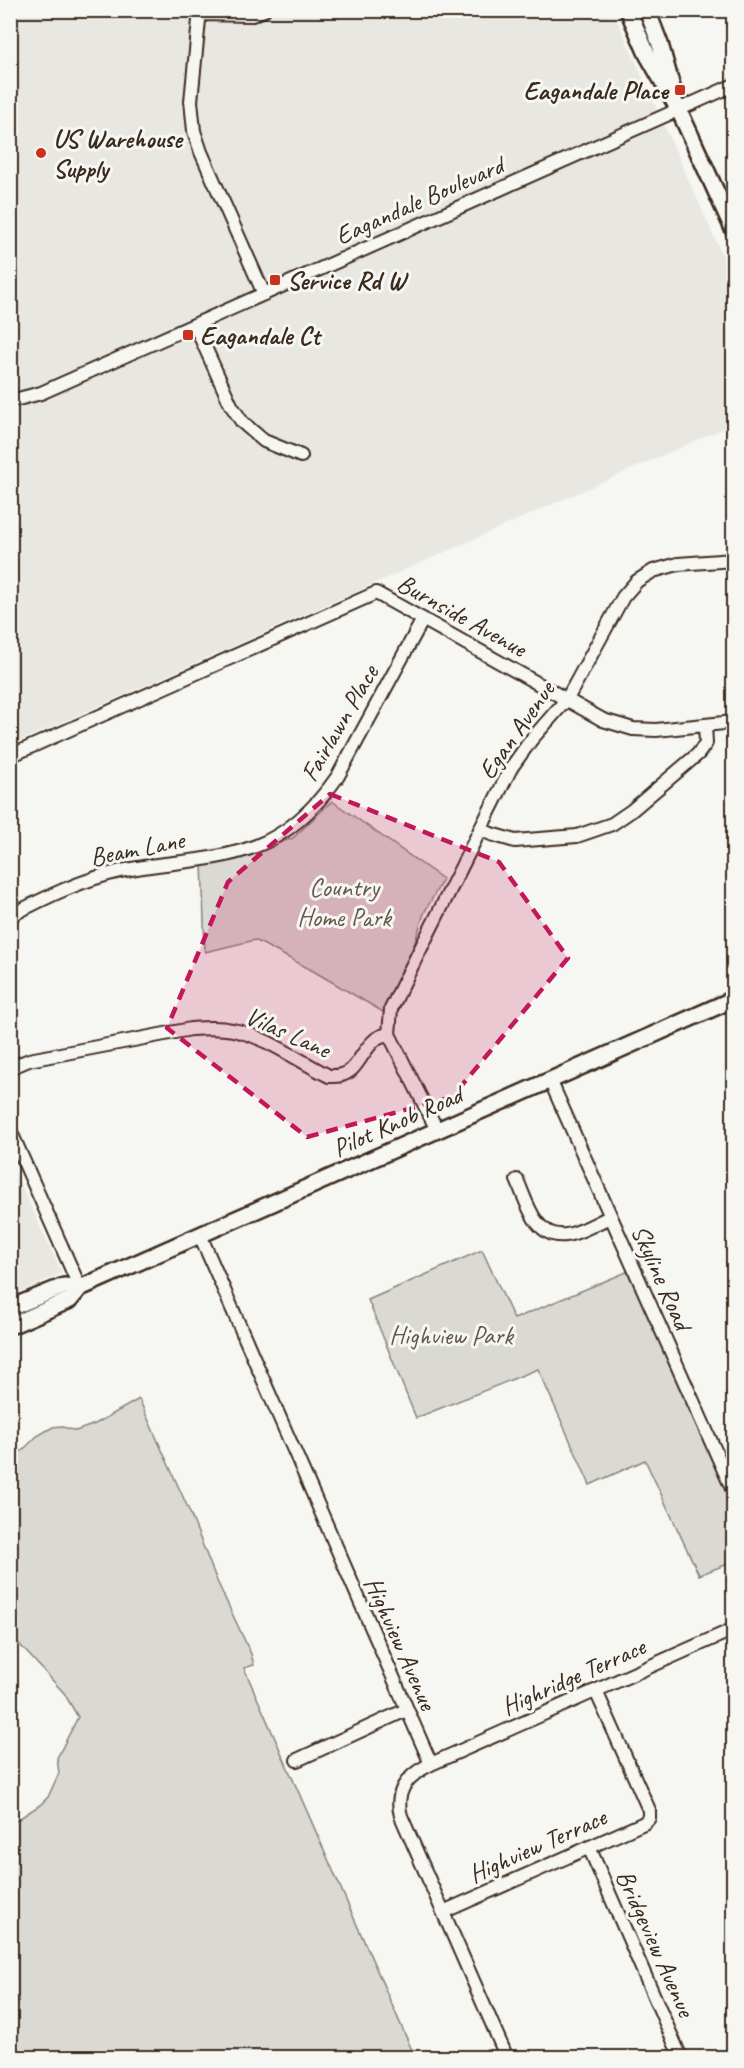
<svg xmlns="http://www.w3.org/2000/svg" width="744" height="2068" font-family="Caveat,sans-serif">
	<style>
		.built { fill: #e8e7e2 }
		.green { fill: #dad9d3; stroke: #8a8278; stroke-width: 1.5 }
		.lines { fill: none; stroke-linecap: round; stroke-linejoin: round }
		.minor-casing { stroke: #3b2a1e; stroke-width: 16 }
		.major-casing { stroke: #3b2a1e; stroke-width: 20 }
		.minor { stroke: #f6f6f2; stroke-width: 12 }
		.major { stroke: #f6f6f2; stroke-width: 15 }
		.marked { fill: #c2185b; fill-opacity: 0.2; stroke: #c2185b; stroke-width: 4.5; stroke-dasharray: 12 8; stroke-linejoin: round }
		.poi-dot { fill: #c8321e; stroke: #f6f6f2; stroke-width: 2 }
		.labels { text-anchor: middle; stroke-width: 6; stroke-linejoin: round; paint-order: stroke }
		.poi-label { font-size: 26px; font-weight: bold; fill: #3b2a1e; stroke: #f6f6f2; text-anchor: start }
		.street-label { font-size: 26px; fill: #3b2a1e; stroke: #f6f6f2 }
		.park-label { font-size: 26px; fill: #63564b; stroke: #f6f6f2 }
	</style>
	<rect width="100%" height="100%" fill="#f6f6f2"/>
	<filter id="ink" filterUnits="userSpaceOnUse"><feTurbulence type="fractalNoise" baseFrequency=".0167" numOctaves="2"/><feDisplacementMap in="SourceGraphic" scale="12" xChannelSelector="R" yChannelSelector="G"/><feConvolveMatrix kernelMatrix="1 2 1 2 8 2 1 2 1" color-interpolation-filters="sRGB"/></filter>
	<g filter="url(#ink)">
		<path class="built" d="M11,11H613L733,279V424L11,745Z
			M10,1162L62,1273L11,1296H10Z"/>
		<path class="green" d="M332,801L443,879L424,913L414,945L383,1012L315,972L255,940L205,952L202,862L261,849L293,838Z
			M482,1250L514,1319L629,1271L733,1506V1562L699,1575L645,1460L590,1485L538,1369L416,1418L368,1300Z
			M139,1399L188,1508L217,1581L251,1654L254,1665L244,1668L415,2057H11V1824L40,1805L48,1797L59,1773L57,1758L78,1717L64,1693L11,1635V1458L23,1450L37,1436L53,1427L60,1426L76,1431L95,1424Z"/>
		<g class="lines">
			<defs>
				<path id="minor" d="M200,10L191,101L194,131L201,152L264,294
					M200,14L252,15L264,10
					M195,325L231,405L242,422L264,441L301,456
					M10,399H18L41,393L734,85
					M10,756L376,593L603,720L633,729L656,730L734,722
					M480,829L491,834L515,841L577,836L612,824L631,811L698,754L706,743L705,725
					M10,916C46,897 81,880 121,871C165,861 213,863 256,846C291,833 317,806 338,776L423,619
					M389,1034L391,1009L401,988L511,768L531,740L567,699L623,597L637,581L653,571L678,564L734,560
					M389,1034L437,1130
					M10,1068L29,1060L191,1029C205,1028 219,1027 233,1030C265,1036 299,1061 329,1076C359,1078 357,1054 376,1039C379,1036 385,1035 389,1034
					M550,1080L734,1493
					M10,1130L80,1288
					M517,1180C527,1202 535,1239 566,1235C579,1234 598,1222 610,1217
					M200,1235L431,1764
					M297,1760L406,1710
					M589,1847L681,2058
					M443,1912L644,1823L649,1818V1810L596,1691
					M507,2058L401,1816C394,1790 408,1775 431,1764L734,1629"/>
				<path id="major" d="M628,10L647,54L679,110L734,231
					M647,10L660,44L672,87
					M10,1308L64,1286L80,1288
					M10,1326L70,1300L80,1288L734,999"/>
			</defs>
			<use href="#minor" class="minor-casing"/>
			<use href="#major" class="major-casing"/>
			<use href="#minor" class="minor"/>
			<use href="#major" class="major"/>
		</g>
	</g>
	<path class="marked" d="M330,794L499,862L568,958L452,1097L307,1137L167,1028L228,882Z"/>
	<g class="poi-dot">
		<rect x="674" y="84" width="12" height="12" rx="3"/>
		<circle cx="41" cy="153" r="6"/>
		<rect x="269" y="274" width="12" height="12" rx="3"/>
		<rect x="182" y="329" width="12" height="12" rx="3"/>
	</g>
	<g class="labels">
		<g class="poi-label">
			<text x="668" y="99" text-anchor="end">Eagandale Place</text>
			<text x="53" y="147">US Warehouse<tspan x="53" dy="30">Supply</tspan></text>
			<text x="287" y="289">Service Rd W</text>
			<text x="200" y="344">Eagandale Ct</text>
		</g>
		<g class="street-label">
			<text transform="translate(419 200) rotate(-24)" y="9">Eagandale Boulevard</text>
			<text transform="translate(462 615) rotate(29)" y="9">Burnside Avenue</text>
			<text transform="translate(339 723) rotate(-60)" y="9">Fairlawn Place</text>
			<text transform="translate(516 730) rotate(-55)" y="9">Egan Avenue</text>
			<text transform="translate(137 848) rotate(-11)" y="9">Beam Lane</text>
			<text transform="translate(288 1032) rotate(24)" y="9">Vilas Lane</text>
			<text transform="translate(397 1121) rotate(-24)" y="9">Pilot Knob Road</text>
			<text transform="translate(662 1277) rotate(66)" y="9">Skyline Road</text>
			<text transform="translate(401 1643) rotate(66)" y="9">Highview Avenue</text>
			<text transform="translate(573 1676) rotate(-24)" y="9">Highridge Terrace</text>
			<text transform="translate(537 1845) rotate(-24)" y="9">Highview Terrace</text>
			<text transform="translate(656 1943) rotate(66)" y="9">Bridgeview Avenue</text>
		</g>
		<g class="park-label">
			<text x="344" y="896">Country<tspan x="344" dy="30">Home Park</tspan></text>
			<text x="451" y="1344">Highview Park</text>
		</g>
	</g>
	<rect width="744" height="2068" fill="none" stroke="#f6f6f2" stroke-width="36"/>
	<rect x="18" y="18" width="708" height="2032" fill="none" stroke="#3b2a1e" stroke-width="2" filter="url(#ink)"/>
</svg>
